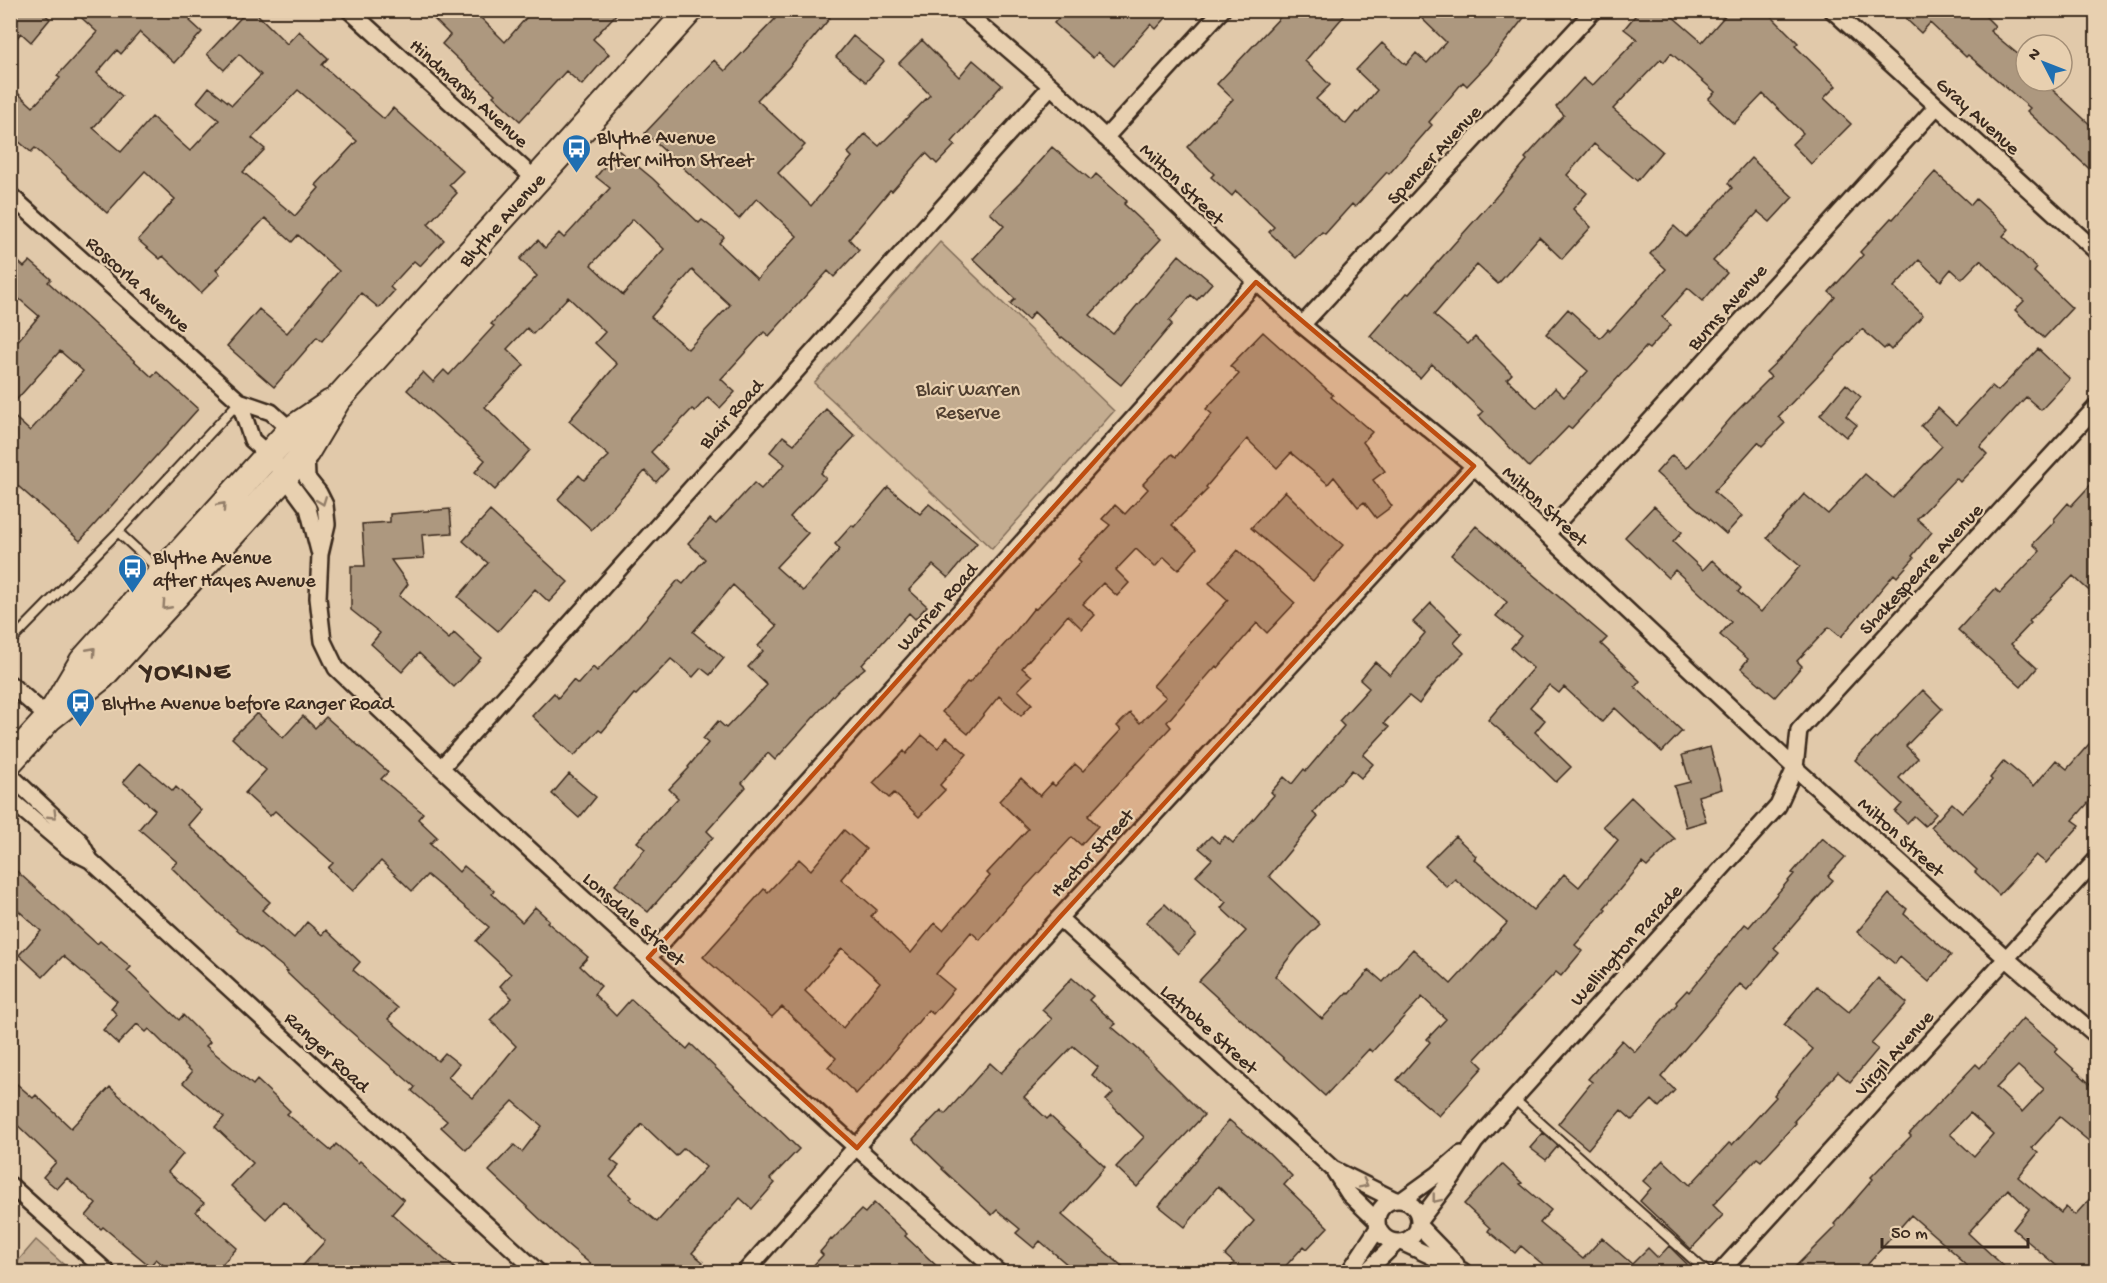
<svg xmlns="http://www.w3.org/2000/svg" width="2107" height="1283" font-family="'Gochi Hand',sans-serif">
	<style>
		.green { fill: #c3ac90; stroke: #7f6b57; stroke-width: 1.5 }
		.building { fill: #ad987f; stroke: #3b2a1e; stroke-width: 1.5; fill-rule: evenodd }
		.lines { fill: none; stroke-linecap: round; stroke-linejoin: round }
		.lane-casing { stroke: #3b2a1e; stroke-width: 12 }
		.street-casing { stroke: #3b2a1e; stroke-width: 20 }
		.primary-casing { stroke: #3b2a1e; stroke-width: 30 }
		.lane { stroke: #e8d0b0; stroke-width: 8 }
		.street { stroke: #e8d0b0; stroke-width: 15 }
		.primary { stroke: #e8d0b0; stroke-width: 26 }
		.oneway { stroke: #927d67 }
		.marked { fill: #bd4d10; fill-opacity: 0.2; stroke: #bd4d10; stroke-width: 4.5; stroke-linejoin: round }
		.labels { text-anchor: middle; stroke-width: 4.5; stroke-linejoin: round; paint-order: stroke }
		.street-label { font-size: 20px; fill: #3b2a1e; stroke: #e8d0b0 }
		.poi-label { font-size: 20px; fill: #3b2a1e; stroke: #e8d0b0; text-anchor: start }
		.park-label { font-size: 20px; fill: #4f3e2f; stroke: #e8d0b0 }
		.district-label { font-size: 26px; font-weight: bold; letter-spacing: 1.5px; fill: #3b2a1e; stroke: #e8d0b0 }
	</style>
	<rect width="100%" height="100%" fill="#e1c9aa"/>
	<filter id="ink" filterUnits="userSpaceOnUse"><feTurbulence type="fractalNoise" baseFrequency=".0167" numOctaves="2"/><feDisplacementMap in="SourceGraphic" scale="12" xChannelSelector="R" yChannelSelector="G"/><feConvolveMatrix kernelMatrix="1 2 1 2 8 2 1 2 1" color-interpolation-filters="sRGB"/></filter>
	<g filter="url(#ink)">
		<path class="green" d="M940,242L1114,411L992,549L814,383Z
			M36,1240L72,1272H11V1269Z"/>
		<path class="building" d="M10,10H40L50,19L31,42L21,33L10,46Z
			M73,10H200L190,21L202,32L174,63L140,32L121,54L117,50L97,73L122,96L93,128L121,152L152,117L190,151L219,120L197,102L209,87L232,105L261,75L239,54L224,70L207,54L248,10H253L287,44L299,31L328,58L322,65L384,119L393,108L463,171L449,185L457,193L428,224L444,240L420,266L414,261L390,287L394,291L379,308L361,293L322,341L317,337L274,387L227,346L259,309L287,333L339,271L298,235L292,242L265,218L216,270L220,274L201,293L163,256L160,259L138,240L175,199L145,171L107,213L35,148L31,152L10,134V86L33,107L60,78L57,76L97,32ZM298,90L357,141L316,185L319,188L295,216L243,172L265,149L252,138Z
			M425,10H473L505,42L533,10H620L593,39L609,54L582,85L566,71L520,121L493,96L495,94L442,44L450,35Z
			M765,10H821L830,18L789,67L757,100L805,145L778,173L811,206L852,157L848,153L865,134L879,146L930,95L899,63L922,40L959,77L973,60L1002,85L952,142L955,145L937,164L926,153L892,191L890,190L849,239L859,250L834,277L828,271L769,336L764,332L721,379L735,392L720,408L708,397L695,411L692,409L651,452L668,469L656,482L645,471L592,530L558,499L579,475L584,480L609,456L569,421L617,364L595,343L605,332L568,297L533,334L527,328L507,349L524,365L485,407L530,450L495,490L475,472L485,460L407,390L423,372L433,382L444,370L449,375L494,326L491,324L537,276L520,259L538,240L545,248L559,233L564,238L610,188L596,177L618,150L652,178L699,223L702,220L724,237L719,243L757,279L797,236L757,198L739,219L645,133L714,60L725,71L775,19ZM633,219L664,249L623,295L591,265ZM692,270L730,305L688,349L651,317Z
			M1066,10H1173L1156,29L1151,24L1114,66L1098,52L1093,58L1054,23Z
			M1287,10H1349L1305,61L1330,85L1316,99L1346,124L1356,112L1358,113L1377,90L1356,70L1382,43L1406,65L1416,53L1427,63L1446,42L1413,10H1530L1488,64L1467,86L1463,82L1429,122L1432,125L1389,174L1387,172L1355,207L1352,204L1325,234L1322,232L1296,258L1269,232L1274,227L1236,191L1232,196L1211,177L1214,174L1187,147L1233,99L1217,84Z
			M1640,10H1665L1702,42L1730,10H1765L1798,43L1795,46L1836,86L1824,98L1851,124L1811,164L1792,144L1803,133L1763,94L1734,124L1708,99L1715,92L1671,53L1664,62L1661,59L1613,109L1662,151L1637,181L1594,144L1567,175L1587,193L1573,209L1591,227L1562,259L1539,237L1498,284L1477,265L1434,315L1468,344L1475,337L1512,374L1507,379L1537,408L1555,388L1564,397L1588,371L1546,334L1568,309L1600,338L1608,329L1610,331L1666,269L1650,254L1674,226L1686,237L1732,188L1728,183L1751,158L1793,197L1770,222L1758,212L1713,261L1727,273L1703,301L1688,288L1662,317L1671,325L1649,349L1646,347L1571,429L1568,427L1529,467L1479,416L1483,412L1432,364L1420,378L1370,336L1407,293L1409,294L1494,199L1527,160L1525,158L1564,115L1556,107L1583,78L1592,86L1637,39L1624,29Z
			M1914,10H1979L1995,26L1990,31L2026,61V81H2043L2097,131V176L2027,111L2030,108L1968,55L1966,57L1930,23L1921,33L1906,19Z
			M853,36L884,61L866,82L836,57Z
			M1052,147L1091,180L1096,174L1127,201L1124,204L1161,239L1090,315L1113,334L1179,255L1212,283L1197,300L1191,295L1169,321L1172,324L1121,385L1062,337L1061,338L1034,312L1028,320L1010,304L1015,299L973,259L1004,226L990,213L1020,183Z
			M1935,172L1971,205L1976,199L2009,229L2003,236L2037,268L2034,272L2072,308L2044,338L2015,310L2024,301L1980,260L1962,279L1951,269L1941,281L1919,260L1894,287L1923,315L1891,350L1887,346L1884,349L1862,329L1778,417L1785,423L1762,446L1758,442L1714,492L1742,516L1726,534L1656,473L1672,455L1687,468L1737,411L1771,377L1766,372L1788,351L1835,297L1829,292L1863,255L1860,252L1891,218L1893,219Z
			M10,254L24,267L30,261L51,279L48,282L152,377L157,372L198,409L80,541L10,479V413L30,431L83,371L60,351L10,407V350L39,316L10,291Z
			M1263,332L1333,395L1331,397L1372,432L1363,442L1385,471L1373,480L1392,506L1376,518L1364,502L1358,507L1334,477L1328,484L1291,453L1277,468L1247,439L1206,487L1208,489L1172,525L1197,548L1178,570L1164,557L1155,567L1136,549L1116,570L1129,583L1117,596L1103,583L1083,604L1095,615L1082,629L1068,615L1022,668L1032,676L1018,690L1032,704L1021,716L999,696L968,734L942,712L967,682L969,683L1011,637L1034,608L1036,609L1081,562L1078,559L1110,525L1102,519L1115,505L1125,514L1148,489L1143,484L1172,454L1176,457L1212,414L1206,409L1239,374L1230,366Z
			M2038,349L2070,379L2041,410L2026,397L1980,447L1987,454L1960,482L1956,478L1917,519L1932,532L1912,556L1914,558L1897,577L1894,574L1841,637L1829,627L1797,661L1802,666L1775,697L1741,668L1748,659L1720,635L1731,622L1675,570L1668,578L1625,537L1654,506L1682,532L1673,542L1703,570L1712,560L1741,588L1738,592L1761,612L1800,566L1767,538L1804,494L1828,514L1865,474L1893,498L1942,446L1921,426L1938,408L1956,425L1992,386L1998,391Z
			M1846,384L1861,397L1846,416L1857,425L1846,437L1820,415Z
			M826,409L855,436L821,473L826,478L790,517L808,533L776,567L803,591L840,549L835,544L852,525L854,527L888,487L920,514L929,504L977,543L948,578L933,565L909,590L927,606L915,619L909,613L862,665L865,668L839,689L775,760L768,753L742,783L746,787L707,831L713,837L648,912L615,885L645,849L637,842L678,798L669,789L689,768L688,767L708,743L703,739L718,721L726,728L767,685L748,667L763,651L758,646L777,626L733,585L693,632L724,658L710,675L701,668L693,677L671,659L636,695L634,694L602,732L599,730L574,756L532,716L554,693L558,698L573,680L578,684L593,667L597,671L630,637L678,580L683,584L705,559L688,543L710,519L716,524L754,483L761,489L785,464L770,452L783,436L794,444Z
			M2097,478V598L2073,576L2029,621L2031,623L2011,644L2037,668L2021,687L1958,630L1995,589L2000,593L2040,551L2033,544L2055,521L2054,519L2068,503L2071,506Z
			M1285,491L1316,522L1343,545L1313,581L1251,528Z
			M450,509L452,533L422,535L424,558L391,560L408,584L399,596L449,639L454,633L481,658L454,687L419,653L402,672L371,644L380,633L351,610V566H365L362,524L390,522V514Z
			M490,511L568,582L549,602L535,589L498,631L458,597L488,563L463,541Z
			M1476,526L1607,638L1601,644L1640,681L1635,687L1682,731L1662,752L1615,708L1602,722L1564,687L1559,693L1549,685L1530,707L1545,720L1535,732L1571,767L1556,782L1525,752L1488,720L1533,668L1511,648L1521,636L1496,616L1507,602L1451,555Z
			M1238,550L1295,603L1267,633L1257,623L1218,668L1216,666L1167,722L1171,727L1088,816L1098,826L1081,845L1072,837L1006,908L980,940L971,932L936,974L954,989L933,1014L928,1010L883,1065L856,1094L828,1067L836,1058L782,1007L772,1017L703,957L764,889L768,892L799,859L811,870L844,830L866,849L841,879L877,910L871,916L911,953L935,923L943,930L990,876L987,873L1028,829L999,801L1021,778L1040,796L1052,783L1055,786L1075,764L1083,771L1121,730L1117,726L1130,713L1140,723L1166,697L1153,686L1228,600L1209,583ZM842,948L880,982L843,1028L805,991Z
			M1431,603L1462,634L1454,643L1464,653L1436,681L1419,704L1409,696L1384,723L1389,727L1363,755L1373,764L1361,778L1352,770L1340,784L1339,783L1313,813L1318,817L1269,876L1320,924L1298,946L1275,976L1322,1019L1347,992L1349,994L1369,970L1383,982L1413,949L1451,984L1507,923L1455,879L1447,887L1425,866L1455,836L1476,856L1474,859L1533,910L1564,874L1579,887L1618,840L1603,826L1631,797L1675,839L1647,867L1642,863L1604,908L1606,910L1575,945L1582,951L1561,976L1556,972L1475,1059L1483,1067L1439,1116L1397,1080L1430,1042L1427,1039L1446,1019L1422,997L1372,1052L1369,1049L1325,1096L1199,981L1246,931L1221,908L1226,902L1196,876L1212,859L1199,848L1211,836L1219,843L1225,836L1233,843L1274,795L1271,792L1284,777L1292,784L1304,769L1306,771L1344,726L1339,721L1369,688L1360,680L1375,662L1390,675L1425,633L1413,622Z
			M1923,690L1942,709L1906,746L1918,758L1899,778L1936,814L1925,826L1914,816L1907,823L1895,812L1902,804L1855,760Z
			M257,713L283,738L303,716L315,728L326,717L388,772L381,779L423,813L418,819L437,837L430,844L459,872L464,866L494,891L492,894L522,922L535,907L549,920L547,922L588,957L580,966L601,986L594,994L616,1016L631,999L687,1049L691,1044L799,1149L770,1179L775,1183L752,1209L740,1198L692,1253L703,1262L694,1272H600L561,1239L489,1171L514,1145L522,1152L542,1126L513,1101L466,1150L441,1127L447,1121L412,1091L415,1087L328,1012L286,972L288,971L241,933L210,905L171,867L177,862L139,829L155,810L123,782L140,763L173,791L176,787L201,810L188,825L270,902L262,910L294,938L307,922L322,935L326,930L360,962L353,970L398,1008L388,1019L438,1061L445,1053L459,1064L448,1077L473,1098L516,1046L490,1020L512,998L500,986L511,974L476,941L489,927L427,875L412,891L381,861L353,891L328,868L333,863L275,811L270,816L245,793L266,770L232,738ZM642,1124L676,1156L684,1148L706,1167L657,1222L630,1199L632,1197L610,1177L619,1166L611,1160Z
			M922,735L938,748L947,737L967,754L940,785L945,790L919,817L894,793L889,798L873,783L904,751L906,754Z
			M2097,735V793L2073,820L2080,825L2046,863L2036,855L1999,895L1975,872L1977,870L1931,827L1952,803L1962,812L1969,806L1992,780L1990,778L2004,761L2034,786L2056,760L2067,769Z
			M1710,747L1722,789L1698,796L1706,821L1686,827L1674,786L1690,782L1682,755Z
			M569,774L596,797L579,818L552,794Z
			M1822,838L1845,857L1828,876L1833,880L1774,948L1779,952L1747,990L1740,984L1661,1077L1675,1090L1659,1107L1652,1100L1632,1120L1621,1110L1588,1149L1558,1124L1592,1082L1588,1079L1622,1040L1635,1052L1677,1004L1676,1002L1687,990L1689,992L1714,962L1745,924L1749,927L1794,874L1792,873Z
			M10,865L97,944L100,941L131,967L127,971L179,1020L183,1015L210,1042L206,1046L253,1085L257,1080L290,1111L287,1114L331,1151L336,1144L358,1163L360,1161L404,1200L392,1214L459,1272H297L325,1241L283,1201L266,1219L231,1186L253,1163L215,1127L224,1117L183,1083L192,1072L149,1029L146,1032L137,1024L118,1044L103,1030L117,1015L111,1008L117,1001L63,956L43,977L19,955L41,931L10,903Z
			M1889,894L1907,909L1904,914L1951,955L1929,982L1900,957L1895,964L1857,932Z
			M1165,904L1196,935L1178,954L1146,922Z
			M1072,978L1093,996L1089,1000L1116,1024L1112,1027L1139,1050L1204,1115L1137,1187L1116,1167L1144,1137L1106,1100L1113,1093L1092,1075L1098,1067L1073,1046L1024,1097L1047,1119L1050,1116L1105,1167L1062,1215L1129,1272H1076L1040,1241L1034,1248L1016,1233L1020,1229L997,1210L992,1215L942,1169L943,1168L913,1139L941,1110L945,1114L990,1063L1001,1073L1052,1019L1042,1010Z
			M1878,978L1907,1003L1871,1044L1878,1049L1850,1082L1838,1072L1794,1121L1796,1123L1761,1161L1757,1158L1713,1205L1723,1215L1691,1249L1640,1201L1651,1188L1643,1181L1663,1160L1690,1185L1729,1143L1732,1145L1776,1097L1774,1095L1813,1049L1784,1025L1817,986L1849,1012Z
			M2023,1018L2058,1048L2055,1052L2097,1090V1148L2060,1117L2032,1148L2038,1153L2018,1177L2061,1213L2066,1207L2075,1215L2097,1191V1257L2084,1272H2064L2013,1229L2029,1209L2008,1189L1968,1233L2010,1272H1973L1958,1258L1959,1257L1911,1215L1861,1272H1790L1836,1226L1834,1224L1873,1179L1871,1177L1911,1136L1909,1134L1976,1064L1980,1068ZM2018,1066L2044,1089L2022,1112L1996,1088ZM1970,1113L1993,1134L1974,1156L1950,1134Z
			M10,1078L33,1098L36,1095L71,1128L110,1087L183,1154L168,1172L204,1203L196,1212L237,1248L215,1272H172L156,1259L150,1266L103,1227L101,1229L86,1216L96,1204L67,1178L57,1189L43,1177L56,1162L10,1118Z
			M1229,1120L1268,1152L1292,1176L1284,1185L1328,1227L1307,1249L1304,1246L1280,1272H1226L1234,1263L1225,1255L1254,1221L1218,1186L1185,1227L1159,1206Z
			M1543,1133L1558,1146L1546,1160L1530,1148Z
			M1502,1164L1522,1183L1520,1184L1551,1210L1540,1223L1583,1259L1602,1238L1632,1264L1648,1248L1658,1258L1669,1246L1687,1264L1679,1272H1552L1521,1246L1515,1253L1488,1231L1490,1228L1464,1204Z
			M874,1203L907,1234L905,1236L943,1272H807L823,1255L820,1252L831,1239L832,1240L861,1210L865,1213Z"/>
		<g class="lines">
			<defs>
				<path id="lane" d="M118,532L159,570
					M10,642L118,532L239,402
					M1514,1099L1707,1272"/>
				<path id="street" d="M349,10L536,180
					M963,10L1051,86L1302,325L1474,466L1795,768L2007,959L2096,1035
					M1832,10L2096,251
					M1105,138L1222,10
					M10,195L239,401L271,412L291,430L306,452L307,478L319,493L325,505L327,524L320,554L318,598L323,641L336,668L441,768L648,958L857,1148L998,1272
					M1302,325L1594,10
					M239,401L252,440L269,455L308,508L319,551
					M1547,534L1937,106
					M10,684L49,718
					M441,768L1051,86
					M10,775L80,841L90,860
					M10,799L70,850L90,860L538,1272
					M1059,918L1333,1169L1349,1194L1376,1220
					M648,958L1256,282
					M1333,1169L1395,1200
					M10,1185L107,1272
					M1377 1221a21 21 0 1 1 42 0a21 21 0 1 1-42 0Z
					M1402,1200L1438,1174L1461,1154
					M1419,1221L1452,1178L1475,1142L1778,806L1795,768L1799,730L2096,407
					M1418,1225L1456,1264
					M1401,1242L1463,1271
					M745,1272L1059,918L1474,466
					M1349,1272L1378,1228
					M1366,1272L1397,1242
					M1720,1272L2096,860"/>
				<path id="primary" d="M49,718L101,677L284,477L306,452L337,400L690,10
					M10,761L49,718L83,661L162,573L291,430L331,403"/>
			</defs>
			<use href="#lane" class="lane-casing"/>
			<use href="#street" class="street-casing"/>
			<use href="#primary" class="primary-casing"/>
			<use href="#lane" class="lane"/>
			<use href="#street" class="street"/>
			<use href="#primary" class="primary"/>
		</g>
		<defs><path id="oneway-chevron" d="M-2-3.5L2.5 0L-2 3.5" fill="none" stroke-width="1.6" stroke-linecap="round" stroke-linejoin="round" transform="scale(1.5)"/></defs>
		<g class="oneway">
			<use href="#oneway-chevron" transform="translate(322 501) rotate(69)"/>
			<use href="#oneway-chevron" transform="translate(222 506) rotate(-48)"/>
			<use href="#oneway-chevron" transform="translate(166 606) rotate(132)"/>
			<use href="#oneway-chevron" transform="translate(92 651) rotate(-48)"/>
			<use href="#oneway-chevron" transform="translate(53 815) rotate(44)"/>
			<use href="#oneway-chevron" transform="translate(1364 1184) rotate(26)"/>
			<use href="#oneway-chevron" transform="translate(1436 1199) rotate(128)"/>
		</g>
	</g>
	<path class="marked" d="M1256,282L1474,466L1059,918L857,1148L648,958Z"/>
	<defs>
		<symbol id="bus-pin" viewBox="-11 -11 22 30"><path d="M0 17L-7.5 6A9.5 9.5 0 1 1 7.5 6Z" fill="#1f6fb2" stroke="#e8d0b0"/><path d="M-5-6H5V4H4V6H2V4H-2V6H-4V4H-5ZM-3.5-4V0h7V-4ZM-3.5 1.2v1.5H-2V1.2ZM2 1.2v1.5H3.5V1.2Z" fill="#fff"/></symbol>
	</defs>
	<g fill-rule="evenodd">
		<use href="#bus-pin" x="560" y="132" width="33" height="45"/>
		<use href="#bus-pin" x="116" y="552" width="33" height="45"/>
		<use href="#bus-pin" x="64" y="686" width="33" height="45"/>
	</g>
	<g class="labels">
		<g class="street-label">
			<text transform="translate(470 92) rotate(42)" y="7">Hindmarsh Avenue</text>
			<text transform="translate(1979 115) rotate(42)" y="7">Gray Avenue</text>
			<text transform="translate(1433 154) rotate(-47)" y="7">Spencer Avenue</text>
			<text transform="translate(1183 183) rotate(44)" y="7">Milton Street</text>
			<text transform="translate(501 219) rotate(-48)" y="7">Blythe Avenue</text>
			<text transform="translate(139 283) rotate(42)" y="7">Roscorla Avenue</text>
			<text transform="translate(1726 306) rotate(-48)" y="7">Burns Avenue</text>
			<text transform="translate(730 413) rotate(-48)" y="7">Blair Road</text>
			<text transform="translate(1546 505) rotate(43)" y="7">Milton Street</text>
			<text transform="translate(1920 568) rotate(-47)" y="7">Shakespeare Avenue</text>
			<text transform="translate(936 606) rotate(-48)" y="7">Warren Road</text>
			<text transform="translate(1902 836) rotate(42)" y="7">Milton Street</text>
			<text transform="translate(1091 852) rotate(-47)" y="7">Hector Street</text>
			<text transform="translate(635 918) rotate(42)" y="7">Lonsdale Street</text>
			<text transform="translate(1625 944) rotate(-48)" y="7">Wellington Parade</text>
			<text transform="translate(1210 1028) rotate(42)" y="7">Latrobe Street</text>
			<text transform="translate(328 1051) rotate(43)" y="7">Ranger Road</text>
			<text transform="translate(1893 1052) rotate(-48)" y="7">Virgil Avenue</text>
		</g>
		<g class="poi-label">
			<text x="597" y="143">Blythe Avenue<tspan x="597" dy="23">after Milton Street</tspan></text>
			<text x="153" y="563">Blythe Avenue<tspan x="153" dy="23">after Hayes Avenue</tspan></text>
			<text x="102" y="709">Blythe Avenue before Ranger Road</text>
		</g>
		<g class="park-label">
			<text x="968" y="395">Blair Warren<tspan x="968" dy="23">Reserve</tspan></text>
		</g>
		<g class="district-label">
			<text x="186" y="678">YOKINE</text>
		</g>
	</g>
	<rect width="2107" height="1283" fill="none" stroke="#e8d0b0" stroke-width="36"/>
	<rect x="18" y="18" width="2071" height="1247" fill="none" stroke="#3b2a1e" stroke-width="2" filter="url(#ink)"/>
	<g transform="translate(2044 63) rotate(312)"><circle r="28" fill="#e8d0b0" stroke="#a38e76" stroke-width="1.5"/>
	<path d="M0-4.5L10 22L0 15L-10 22Z" fill="#1f6fb2"/>
	<text y="-9" font-size="16" font-weight="bold" text-anchor="middle" fill="#3b2a1e">N</text>
	</g>
	<path d="M1882 1238v9h146v-9" fill="none" stroke="#3b2a1e" stroke-width="3"/>
	<text x="1891" y="1238" font-size="18" fill="#3b2a1e" stroke="#e8d0b0" stroke-width="4.5" paint-order="stroke">50 m</text>
</svg>
